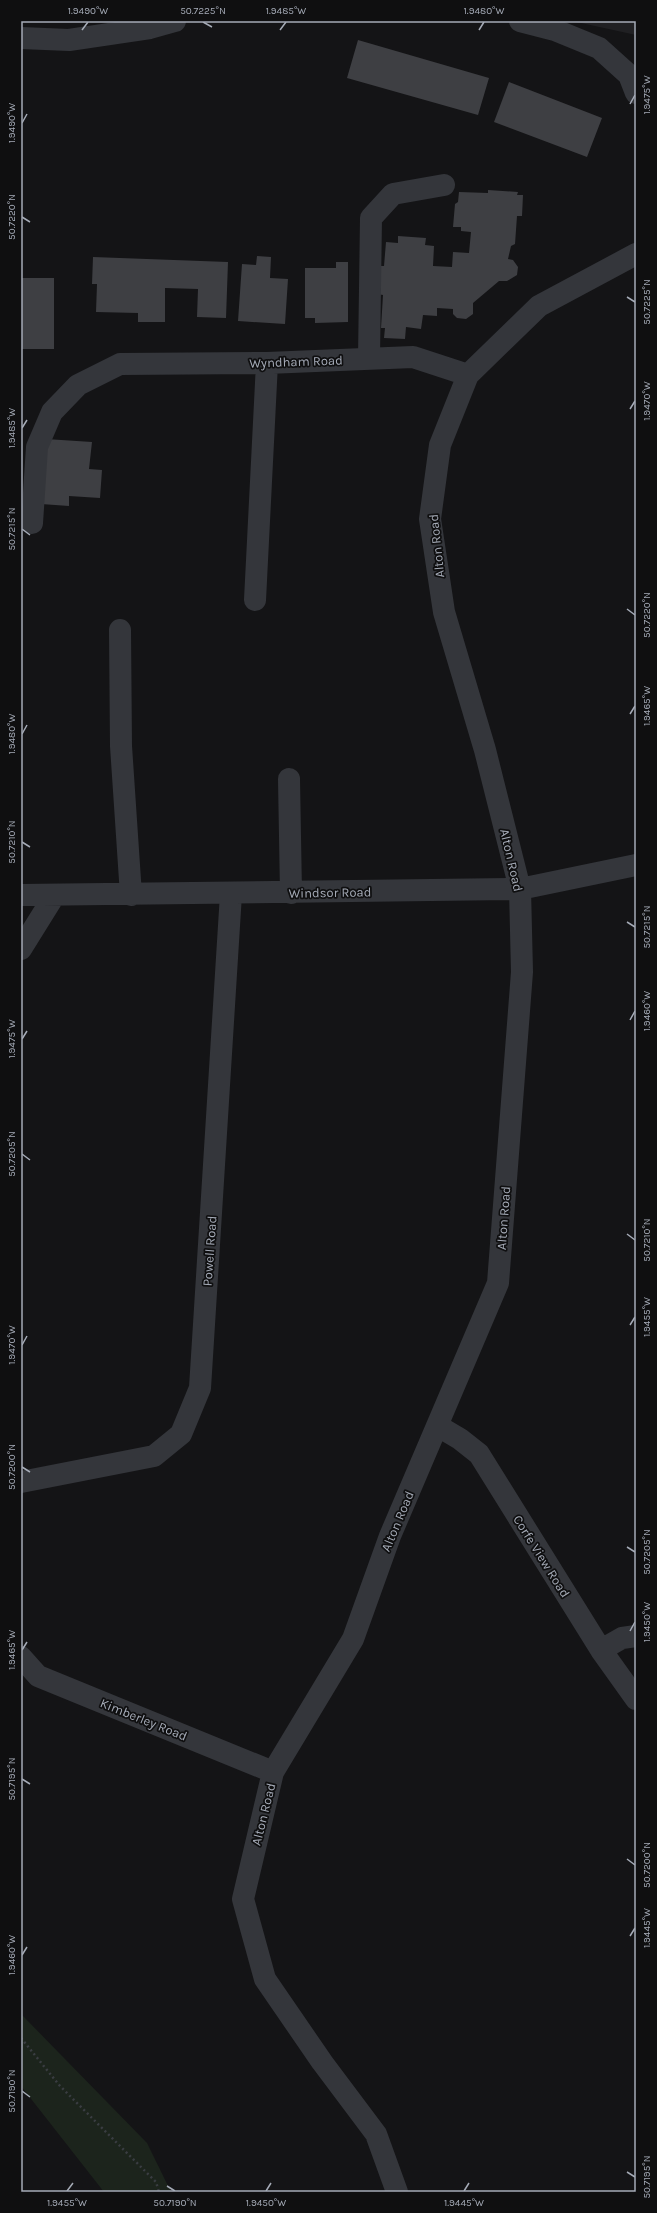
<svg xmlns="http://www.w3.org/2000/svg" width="657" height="2213" font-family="Karla,sans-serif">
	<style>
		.built { fill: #202023 }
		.green { fill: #1c241c }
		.building { fill: #3e3f43 }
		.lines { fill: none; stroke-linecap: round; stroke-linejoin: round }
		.path { stroke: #3a3d42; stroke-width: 2.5; stroke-dasharray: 2 3; stroke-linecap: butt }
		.minor { stroke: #34363b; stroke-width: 22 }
		.ticks { fill: none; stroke: #a5abb7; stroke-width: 1.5 }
		.labels { text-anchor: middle; stroke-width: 3.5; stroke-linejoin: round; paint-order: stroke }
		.street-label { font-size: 13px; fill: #a5abb7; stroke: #0f0f10 }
		.neatline { fill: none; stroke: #a5abb7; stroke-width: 1.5 }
		.ticks-label { font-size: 10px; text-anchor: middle; fill: #a5abb7 }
	</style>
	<rect width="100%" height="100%" fill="#141416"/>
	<path class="built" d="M572,21H636V35Z"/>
	<path class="green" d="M21,2014L147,2143L171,2192H104L21,2086Z"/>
	<path class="building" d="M358,40L489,78L478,115L347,78Z
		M509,82L602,118L587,157L494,122Z
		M488,190L518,192L517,195H523L522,216H517L515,244L511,246L508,259L513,260L518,267L517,275L507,281H499L473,303V314L466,319L457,318L453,314V309L437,308V316L423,315L421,329L406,327L405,339L384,338L385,328H381L383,295L377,294L379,266H384L386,242L398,243V236L426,238L425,245L434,246L433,266L452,267L453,252L469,253L471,232L461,231V227H453L455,204L458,202L459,192L488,193Z
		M257,256L271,257L270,278L288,279L285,324L238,321L242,264L256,265Z
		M93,257L228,262L226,318L197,317L198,289L165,288V322H138V313L96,312L97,284H92Z
		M336,262H348V322L315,323V318H305V268H336Z
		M21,278H54V349H21Z
		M46,439L92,442L89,469L102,470L100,498L69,496V506L41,504Z"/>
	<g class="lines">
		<path class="path" d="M21,2038L60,2086L156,2182L159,2192"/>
		<path class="minor" d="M520,21L555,30L599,48L629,75L636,93
			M21,38L69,40L150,28L175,21
			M369,358L371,218L393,194L444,185
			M32,523L37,447L52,412L78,385L120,364L267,363L413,357L468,375
			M255,600L267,363
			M120,630L121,746L131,895
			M289,779L291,893
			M21,895L520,889L636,865
			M21,949L54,896
			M438,1426L460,1439L479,1454L601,1650L636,1699
			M21,1482L154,1456L181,1434L200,1388L231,894
			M601,1650L622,1638L636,1636
			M21,1657L38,1676L273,1772
			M397,2192L376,2134L322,2062L265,1979L243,1899L273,1772L353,1639L390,1536L498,1283L522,972L520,889L485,750L444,612L430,519L440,445L468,375L539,306L636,254"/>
	</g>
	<path class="ticks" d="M203,22L212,27M82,30L88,22M280,30L286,22M479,30L484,22M630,104L635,95M22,123L27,114M22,217L30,222M627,297L635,302M630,409L635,401M22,428L27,420M22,529L30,535M627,609L635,615M630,714L635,706M22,734L27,725M22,842L30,847M627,922L635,927M630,1020L635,1011M22,1039L27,1031M22,1154L30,1160M627,1234L635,1240M630,1325L635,1317M22,1345L27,1336M22,1467L30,1472M627,1547L635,1552M630,1631L635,1622M22,1650L27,1642M22,1779L30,1784M627,1859L635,1865M630,1936L635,1928M22,1955L27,1947M22,2091L30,2097M627,2172L635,2177M167,2186L175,2191M67,2191L73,2183M266,2191L271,2183M464,2191L469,2183"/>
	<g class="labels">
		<g class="street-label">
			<text transform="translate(296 361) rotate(-2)" y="5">Wyndham Road</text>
			<text transform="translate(436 546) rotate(-96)" y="5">Alton Road</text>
			<text transform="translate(512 860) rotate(77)" y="5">Alton Road</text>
			<text transform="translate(330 892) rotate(-1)" y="5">Windsor Road</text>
			<text transform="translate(503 1218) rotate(-86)" y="5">Alton Road</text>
			<text transform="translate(209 1251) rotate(-86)" y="5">Powell Road</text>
			<text transform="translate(397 1521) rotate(-67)" y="5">Alton Road</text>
			<text transform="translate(542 1556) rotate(58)" y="5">Corfe View Road</text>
			<text transform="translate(144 1719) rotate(22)" y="5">Kimberley Road</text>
			<text transform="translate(263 1814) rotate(-76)" y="5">Alton Road</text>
		</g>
	</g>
	<rect width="657" height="2213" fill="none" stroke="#0f0f10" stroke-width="44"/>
	<rect x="22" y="22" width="613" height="2169" class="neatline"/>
	<g class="ticks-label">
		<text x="88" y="14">1.9490°W</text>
		<text x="203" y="14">50.7225°N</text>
		<text x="286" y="14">1.9485°W</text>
		<text x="484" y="14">1.9480°W</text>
		<text transform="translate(646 95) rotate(-90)" y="4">1.9475°W</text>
		<text transform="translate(11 123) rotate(-90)" y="4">1.9490°W</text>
		<text transform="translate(11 217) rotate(-90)" y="4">50.7220°N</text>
		<text transform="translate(646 302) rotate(-90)" y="4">50.7225°N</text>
		<text transform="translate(646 401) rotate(-90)" y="4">1.9470°W</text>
		<text transform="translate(11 428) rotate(-90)" y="4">1.9485°W</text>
		<text transform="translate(11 529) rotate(-90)" y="4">50.7215°N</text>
		<text transform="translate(646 615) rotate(-90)" y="4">50.7220°N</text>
		<text transform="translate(646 706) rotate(-90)" y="4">1.9465°W</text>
		<text transform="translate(11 734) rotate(-90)" y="4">1.9480°W</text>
		<text transform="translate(11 842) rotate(-90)" y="4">50.7210°N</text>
		<text transform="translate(646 927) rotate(-90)" y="4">50.7215°N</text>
		<text transform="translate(646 1011) rotate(-90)" y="4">1.9460°W</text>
		<text transform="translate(11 1039) rotate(-90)" y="4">1.9475°W</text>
		<text transform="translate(11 1154) rotate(-90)" y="4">50.7205°N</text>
		<text transform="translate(646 1240) rotate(-90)" y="4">50.7210°N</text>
		<text transform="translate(646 1317) rotate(-90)" y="4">1.9455°W</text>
		<text transform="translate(11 1345) rotate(-90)" y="4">1.9470°W</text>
		<text transform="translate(11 1467) rotate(-90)" y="4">50.7200°N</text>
		<text transform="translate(646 1552) rotate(-90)" y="4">50.7205°N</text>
		<text transform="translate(646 1622) rotate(-90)" y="4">1.9450°W</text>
		<text transform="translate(11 1650) rotate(-90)" y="4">1.9465°W</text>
		<text transform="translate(11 1779) rotate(-90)" y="4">50.7195°N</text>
		<text transform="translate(646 1865) rotate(-90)" y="4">50.7200°N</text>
		<text transform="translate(646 1928) rotate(-90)" y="4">1.9445°W</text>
		<text transform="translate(11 1955) rotate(-90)" y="4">1.9460°W</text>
		<text transform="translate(11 2091) rotate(-90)" y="4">50.7190°N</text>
		<text transform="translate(646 2177) rotate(-90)" y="4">50.7195°N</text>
		<text x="67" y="2206">1.9455°W</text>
		<text x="175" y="2206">50.7190°N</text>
		<text x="266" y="2206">1.9450°W</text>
		<text x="464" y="2206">1.9445°W</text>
	</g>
</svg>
